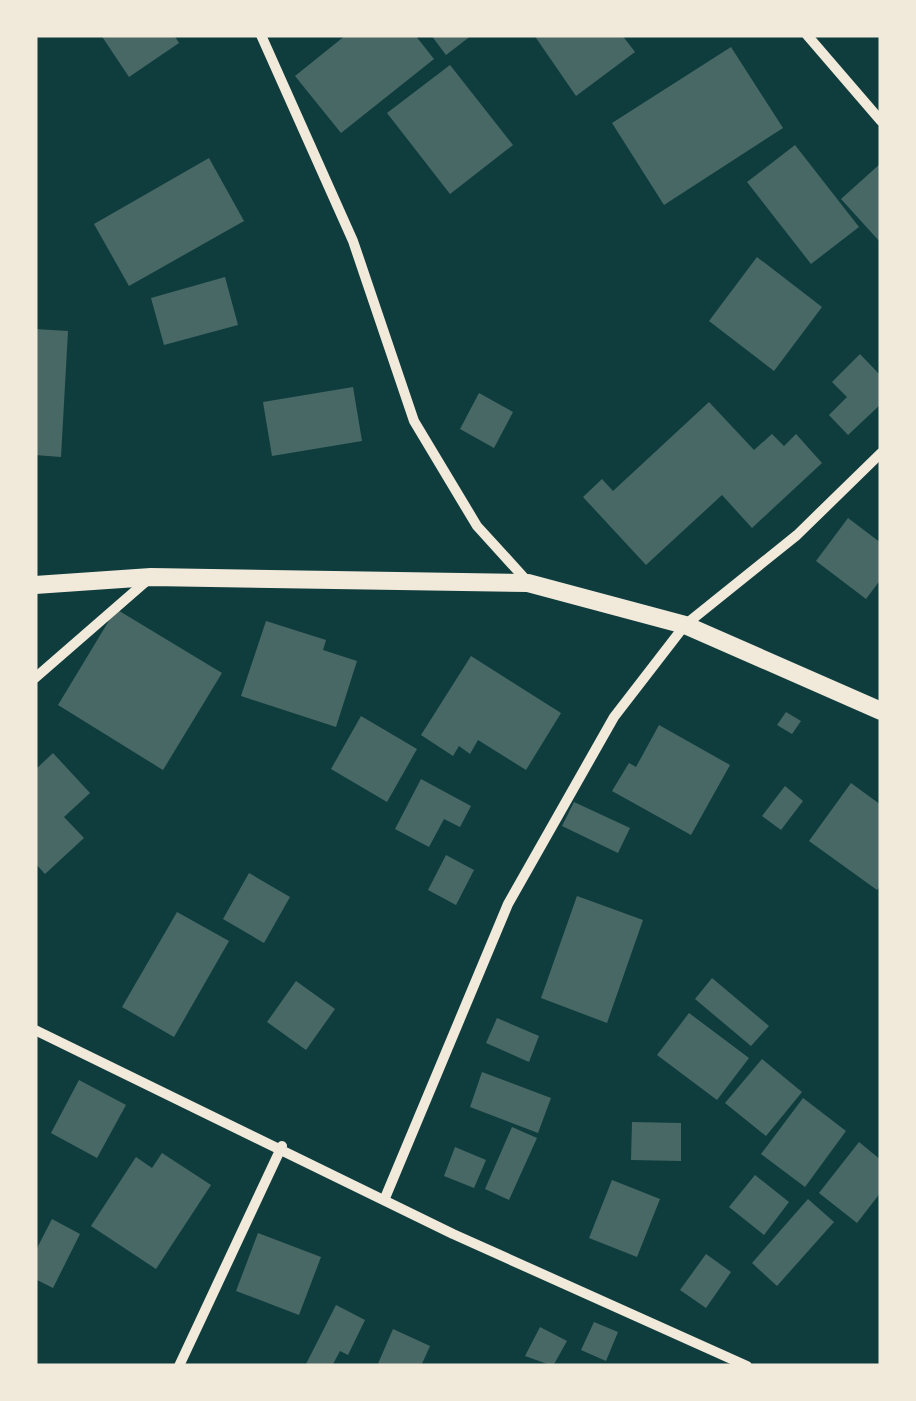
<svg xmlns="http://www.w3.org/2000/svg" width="916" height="1401" font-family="'Fira Sans Condensed',sans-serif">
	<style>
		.building { fill: #486865 }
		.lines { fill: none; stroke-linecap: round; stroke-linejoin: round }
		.minor { stroke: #f1e9da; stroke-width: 10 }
		.tertiary { stroke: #f1e9da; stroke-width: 18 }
	</style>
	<rect width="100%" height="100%" fill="#0f3d3e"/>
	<path class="building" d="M101,35H174L179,43L129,77Z
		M346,35H415L434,59L341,133L295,76Z
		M431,35H472L446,55Z
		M534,35H622L635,52L576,96Z
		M731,47L783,128L664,205L612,123Z
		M450,65L513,145L450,194L387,113Z
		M795,145L859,227L811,264L747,182Z
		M209,158L244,221L129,286L94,224Z
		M881,163V243L841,199Z
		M757,257L822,307L774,371L709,321Z
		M225,277L238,325L164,345L151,298Z
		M35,329L68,331L61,457L35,455Z
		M860,354L881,376V404L848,435L829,415L847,397L832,382Z
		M353,387L362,441L272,456L263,402Z
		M479,393L513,412L494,448L460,429Z
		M709,402L754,450L772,434L784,446L796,434L822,463L752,528L722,495L646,565L583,497L602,479L613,491Z
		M848,518L881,543V579L866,599L816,561Z
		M116,609L222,673L163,770L58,705Z
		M266,621L326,640L323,650L357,661L336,727L241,696Z
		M471,656L561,713L526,770L478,740L470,754L459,746L453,756L421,735Z
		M786,712L801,721L792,734L777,725Z
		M361,716L417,749L387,802L331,769Z
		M659,725L730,765L691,835L612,791L629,763L636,767Z
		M53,753L90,793L64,817L84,838L45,874L35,863V770Z
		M421,779L471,806L460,827L444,819L429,847L395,829Z
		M851,783L881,805V885L877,890L809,841Z
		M785,786L803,801L781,830L762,816Z
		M574,802L630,828L618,853L562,826Z
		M446,855L474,870L456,905L428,890Z
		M249,873L290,897L264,943L223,919Z
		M577,896L643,920L607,1023L541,998Z
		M177,912L229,941L174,1037L122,1007Z
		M712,978L769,1026L751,1046L695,999Z
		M296,981L335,1009L306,1050L267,1022Z
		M689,1013L749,1058L717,1100L657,1055Z
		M497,1018L539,1036L529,1062L486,1043Z
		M762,1059L802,1092L766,1136L725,1103Z
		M482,1072L551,1098L538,1133L470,1107Z
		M79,1080L126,1105L97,1158L51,1133Z
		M803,1098L846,1131L805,1187L761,1154Z
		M632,1122L681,1123V1161L631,1160Z
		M512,1127L537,1138L509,1200L485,1189Z
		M859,1142L881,1160V1192L857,1223L819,1193Z
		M455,1147L486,1160L474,1188L444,1176Z
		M162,1153L211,1185L156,1269L91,1226L136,1157L152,1168Z
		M755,1175L789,1202L764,1235L729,1207Z
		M612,1180L660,1199L637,1257L589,1238Z
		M808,1199L834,1222L777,1286L752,1263Z
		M52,1219L80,1234L53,1288L35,1279V1252Z
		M258,1233L321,1257L299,1315L236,1291Z
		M706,1254L731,1272L706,1308L680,1290Z
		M336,1305L365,1320L348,1355L340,1351L332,1366H305Z
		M594,1322L618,1332L606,1361L581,1350Z
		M540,1327L567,1341L553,1366L525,1356Z
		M393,1329L430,1346L421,1366H377Z"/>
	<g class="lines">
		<path class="minor" d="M261,35L353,241L414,421L477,526L528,582
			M807,35L881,121
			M35,678L150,578
			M35,1030L453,1234L747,1366
			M385,1198L508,904L614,717L685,625L797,535L881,453
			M179,1366L282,1146"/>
		<path class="tertiary" d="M35,585L151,577L528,583L685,625L881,711"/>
	</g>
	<rect width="916" height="1401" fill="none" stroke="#f1e9da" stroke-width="75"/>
</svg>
